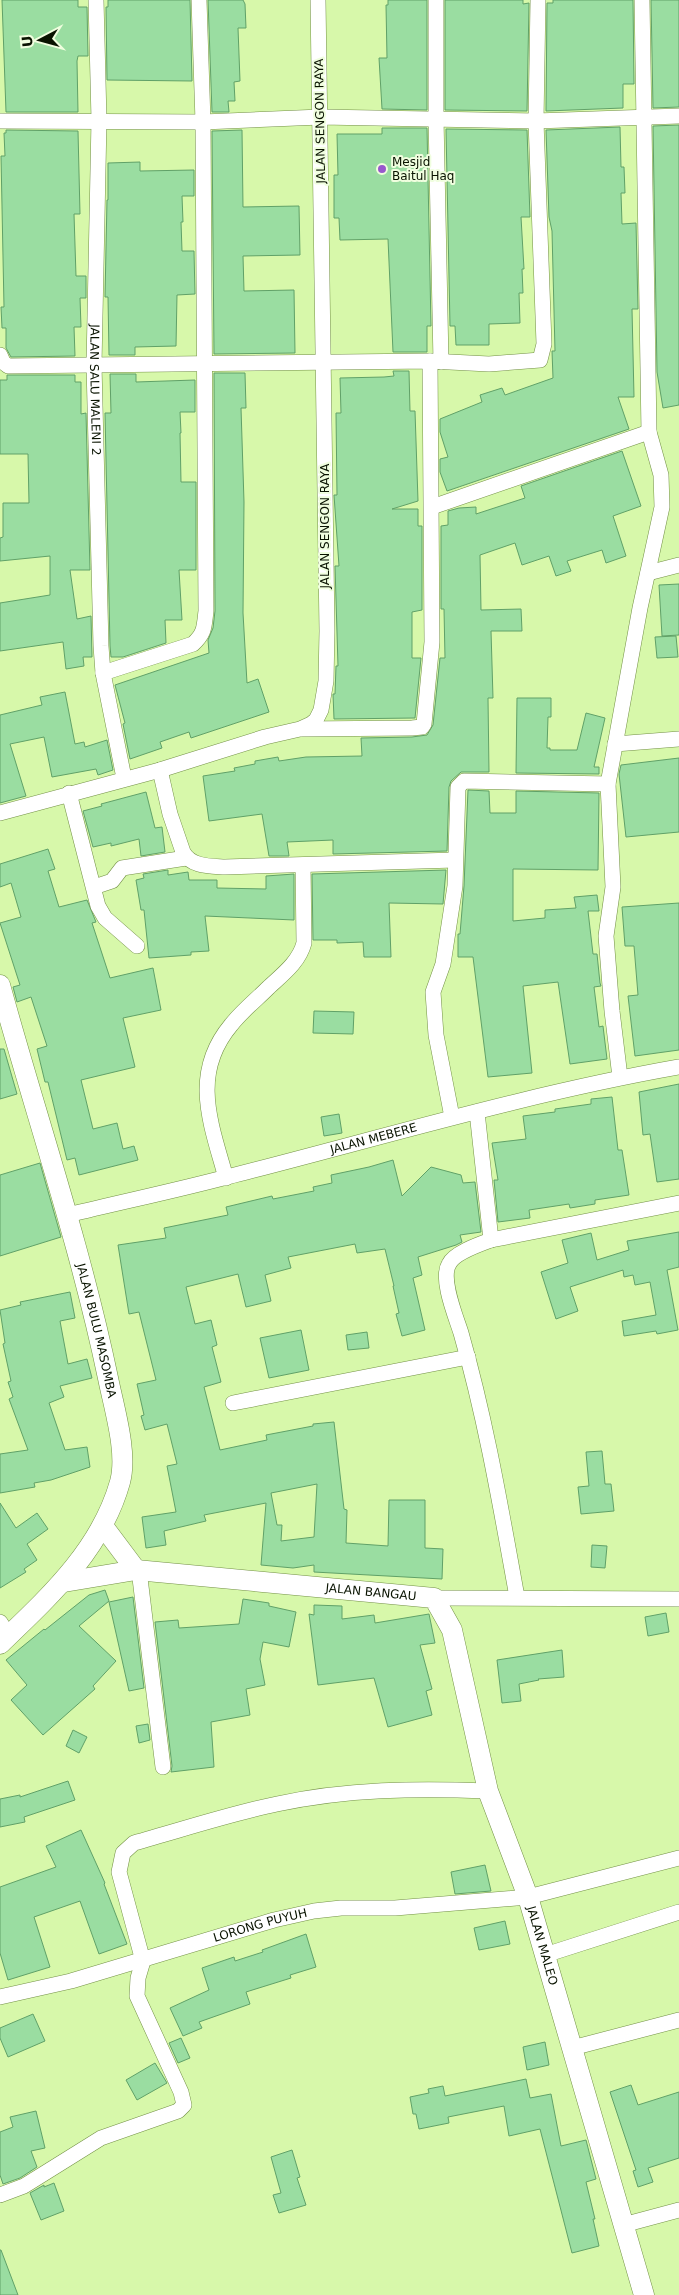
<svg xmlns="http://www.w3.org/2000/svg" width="679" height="2295" font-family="'DejaVu Sans',sans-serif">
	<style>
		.building { fill: #9adda1; stroke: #60a168; fill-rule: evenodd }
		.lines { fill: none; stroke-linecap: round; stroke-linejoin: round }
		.street-casing { stroke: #749147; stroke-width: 16 }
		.secondary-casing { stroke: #749147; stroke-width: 21 }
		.street { stroke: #fff; stroke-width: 15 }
		.secondary { stroke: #fff; stroke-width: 20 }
		.poi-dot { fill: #9858cd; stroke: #f0fedf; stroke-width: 2 }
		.labels { text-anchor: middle; stroke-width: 4; stroke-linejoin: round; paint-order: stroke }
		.street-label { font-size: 12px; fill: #091300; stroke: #f0fedf }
		.poi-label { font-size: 12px; fill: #091300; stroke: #f0fedf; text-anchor: start }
	</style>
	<rect width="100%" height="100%" fill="#d7f8aa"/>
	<path class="building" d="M2,0H78V7H87L88,56H78L77,61L78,112H6Z
		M108,0H190L192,81L107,80L106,7H108Z
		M208,0H243L245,4L246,28H238L240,81L234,82L235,101H228L229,112H212Z
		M388,0H427V110L382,109L379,58H387L386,5H388Z
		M445,0H523V4L529,3L527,111L445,110Z
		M553,0H633L634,84H623V108L546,111L547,3H553Z
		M651,0H679V107L653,108Z
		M679,125V405L663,408L657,372L653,126Z
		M620,127L621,167H624L625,193H621L622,224L636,223L638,309H632L634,397H618L629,429L447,491L440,472V459L448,457L440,432V419L482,402L480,395L502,388L505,395L553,378L552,351H555L552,231L549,217L546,130Z
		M382,128H427L431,326H427V352H393L388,239L340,240L339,218H334V175H338L337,134H382Z
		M446,129L527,130L530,217H521L524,269H522L523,293H519L520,323L489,324V345H456L455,326H450Z
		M6,130L78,131L80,214H74L76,276H86V298H80L81,327H74L75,356L11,357L6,348V328H2L1,307H4L1,156H5L4,133H6Z
		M242,130L243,207L299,206L300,255L243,256L244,291L294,290L295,353L214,354L212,131Z
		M140,162V171L194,170V196H182L183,222H181L182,251H194L195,294L177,295L176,346L135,347V355H109L108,297H105L107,200H108V163Z
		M393,371H409L410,411H415L418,501L392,509H418V526H422V610L412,612V658H421L415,718L334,719L333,694H335L336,666H338L335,566H339L334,495H337L336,413H341L340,378L384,377L394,376Z
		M214,373H245L246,408H241L244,502L243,613L247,683L258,679L269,712L191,738L189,732L160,742L162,748L130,759L123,724L125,723L115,685L209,653L208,640L213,628L215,611Z
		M110,374H136V382L195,380V412H180L181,433H180L181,482H196V570H179L182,620H165L166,643L123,657H111L110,646L105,413H111Z
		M7,375H75V382H81V414L86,413L90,570H70L77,619L91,616L92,657H83L84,666L66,669L63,642L0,651V603L50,595V556L0,561V538L3,537V503H29L28,454H0V380H7Z
		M622,451L641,506L613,516L626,556L606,563L602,550L567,561L571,571L556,576L549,556L522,565L515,543L480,555L481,610L521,609L522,631H491L493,698H488L489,772H461L451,781L449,787L447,851L333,854V840L287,842L289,856H269L262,814L209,821L203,776L235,771L234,768L255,764V761L278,757L279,761L306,757L362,756L361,738L412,737L427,735L433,725L440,658H445L444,609H441V526L448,525V511L459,508L476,507V514L525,498L521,486Z
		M679,584V635L662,636L659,585Z
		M676,636L678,657L657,658L655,637Z
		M65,692L75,744L84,742L85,747L107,740L113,770L98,775L96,769L52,777L44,737L10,744L26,796L0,803V715L42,705L40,697Z
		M517,698H551V717H548L547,748H550V750H577L586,713L605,718L594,767H599V774L516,773Z
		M679,758V832L626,837L619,774L621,765Z
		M468,790L489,791L490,813H516V791L599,793L598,870L513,869V921L545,918V910L576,908L574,897L597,895L599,911H588L593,954H597L600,983L601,986L594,987L599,1027L603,1026L607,1059L570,1064L558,982L523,986L532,1073L488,1077L473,957H458V934H460L464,886Z
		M146,792L155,828L162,827L165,852L141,856L139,839L111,846V843L93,847L83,811L102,806L101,804Z
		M48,849L55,869L48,871L59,907L87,900L96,922L92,923L110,978L153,968L161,1010L123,1018L135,1067L81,1080L93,1129L117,1123L123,1149L134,1146L138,1160L79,1175L75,1158L67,1160L48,1082H45L37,1049L47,1046L31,997L17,1002L13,987L20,985L0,923L21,917L11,883L0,887V864Z
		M168,870V875L188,872L189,880H217V888L266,889V876L294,874V920L205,916L209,951L191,952V955L149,958L144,910H141L136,880L144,878L143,874Z
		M446,870L443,904L389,903L391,957H364L363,942L337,943V940H313L312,874Z
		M679,903V1050L635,1056L628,996L638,995L634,946H625L622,907Z
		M314,1011L354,1012L353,1034L313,1033Z
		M0,1049H4L17,1094L0,1099Z
		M679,1084V1179L657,1182L650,1134L643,1135L639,1092Z
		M612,1097L618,1150H622L629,1195L595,1200V1204L570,1208L569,1204L529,1210L530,1218L498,1222L494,1180H498L492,1143L526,1139L523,1116L555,1112V1109L591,1104V1099Z
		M339,1114L342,1133L324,1136L321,1117Z
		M393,1160L402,1196L431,1167L461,1175L463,1183L475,1182L481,1232L460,1235L462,1242L456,1245L418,1257L422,1275L413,1278L425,1330L402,1336L396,1314L399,1313L393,1286H394L385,1249L357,1253L355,1244L288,1257L291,1268L265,1275L271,1301L246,1307L238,1274L186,1287L195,1324L211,1320L217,1345L212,1347L221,1382L204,1387L220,1450L267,1440L266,1435L313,1426V1424L334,1422L344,1509L347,1510L346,1543L388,1546L389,1500H425V1548L443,1549L442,1579L314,1572V1565L293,1568L261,1565L266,1503L204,1515L206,1521L164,1531L166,1545L146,1548L142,1517L176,1512L167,1466L177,1464L167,1424L145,1430L141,1416L144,1415L137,1384L156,1380L139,1312L129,1314L118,1245L166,1238L164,1228L228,1215L226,1207L272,1196L273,1199L314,1191L313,1187L332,1183L331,1175L369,1167ZM317,1484L314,1537L281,1541L282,1525H277L271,1493Z
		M40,1163L61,1237L0,1256V1175Z
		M679,1232V1267L667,1270L678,1330L657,1334L656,1331L624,1336L622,1321L656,1315L650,1282L635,1285L633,1275L624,1277L623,1270L570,1287L578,1311L556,1319L541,1272L568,1263L562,1240L591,1233L597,1260L629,1250L627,1241Z
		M70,1292L75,1318L60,1321L68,1364L87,1359L92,1378L60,1386L64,1397L49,1403L65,1450L87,1447L90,1467L51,1480L34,1483L35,1487L0,1493V1454L28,1450L9,1399L13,1397L8,1382L11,1381L3,1344L5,1343L0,1310L21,1305L20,1302Z
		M301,1330L309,1370L269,1378L260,1338Z
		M367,1332L369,1348L348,1350L346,1335Z
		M602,1451L605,1484H611L614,1511L581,1514L578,1487L589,1486L586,1452Z
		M0,1503L16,1528L37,1513L48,1529L27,1544L37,1560L24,1569L26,1572L0,1588Z
		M592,1545L607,1546L605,1568L591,1567Z
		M105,1590L109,1601L79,1626L116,1661L93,1686L95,1689L43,1735L11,1700L27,1685L6,1660L44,1629L45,1630L89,1595Z
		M133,1597L144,1688L129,1691L109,1602Z
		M243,1599L269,1603V1606L296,1612L289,1647L263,1642L260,1659L265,1685L246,1689L250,1715L211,1722L214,1767L171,1772L172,1766L155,1622L178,1620L179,1628L239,1624Z
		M314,1605L342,1606V1619L374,1615L375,1623L429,1614L435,1643L420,1645L432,1689L426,1691L432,1715L388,1727L374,1678L318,1685L309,1614L314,1615Z
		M666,1613L669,1632L648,1636L645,1617Z
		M562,1650L564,1677L538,1679L539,1680L519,1684L521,1701L502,1703L497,1660Z
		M148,1724L150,1740L139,1743L136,1726Z
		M73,1730L87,1737L79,1753L66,1746Z
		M68,1781L75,1800L24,1817L25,1822L0,1827V1799L20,1795V1797Z
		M81,1830L105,1883L104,1884L127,1944L99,1954L80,1901L34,1917L50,1967L8,1980L0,1953V1887L56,1867L46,1846Z
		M485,1865L491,1891L455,1894L451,1872Z
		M505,1921L510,1944L479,1950L474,1928Z
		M306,1934L316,1967L290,1975L291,1978L246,1992L250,2004L199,2022L202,2028L183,2036L170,2008L209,1990L202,1968L234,1957L235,1961L263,1952L262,1950Z
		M33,2014L45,2041L8,2057L0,2038V2028Z
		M181,2038L190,2058L178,2063L169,2043Z
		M545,2042L549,2065L527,2070L523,2047Z
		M155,2063L167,2083L137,2100L126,2080Z
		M526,2079L530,2098L551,2094L561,2146L586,2140L596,2179L586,2182L595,2219H593L599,2246L572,2253L540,2129L509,2136L504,2106L448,2117L449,2123L419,2129L416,2114H413L410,2097L429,2093L428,2089L443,2086L445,2096Z
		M631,2085L638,2105L679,2092V2158L648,2168L653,2182L638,2187L633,2171L636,2170L610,2092Z
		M36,2111L45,2148L31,2151L37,2167L20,2178L3,2184L0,2175V2132L13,2127L10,2117Z
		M292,2150L300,2177L297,2178L306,2205L279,2213L273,2195L281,2193L271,2157Z
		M54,2183L64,2211L41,2220L30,2193L44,2185V2187Z
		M0,2250H1L18,2295H0Z"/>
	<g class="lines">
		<defs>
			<g id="street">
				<path id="s1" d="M96,0L99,120L94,365L101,646L103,673L124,778"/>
				<path d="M436,0V118L441,362"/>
				<path d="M0,121L203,122L321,117L536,121L679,116"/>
				<path d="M0,355L3,362L8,366L430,361L489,364L540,360L544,344L536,121L538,0"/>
				<path d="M432,507L649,432"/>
				<path d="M648,573L679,565"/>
				<path d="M103,673L193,644C205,633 204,627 206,611L203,122L199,0"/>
				<path d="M302,729L412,728L422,727L424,724L432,642L430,361"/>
				<path d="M615,744L679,739"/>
				<path d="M160,770L170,814L183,852C191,867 210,866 225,867L455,860"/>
				<path d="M69,793L98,906L105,918L137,946"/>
				<path d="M0,813L160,770L265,737L300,729L311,724L316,720L321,710L326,681L327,631L318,0"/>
				<path d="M94,887L112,881L122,868L186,858"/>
				<path d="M620,1077L612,1011L606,936L613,887L608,784L640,608L662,507L661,475L649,432L642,0"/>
				<path d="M477,1112L491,1240"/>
				<path d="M452,1117L436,1035L433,992L443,964L455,886L458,787L464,781L608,784"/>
				<path d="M226,1178C211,1124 190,1074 231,1025C242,1011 256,1000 269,987C283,974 299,962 304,943L303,865"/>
				<path id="s2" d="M68,1215C121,1202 174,1191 227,1177C377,1139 526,1094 679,1067"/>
				<path d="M233,1403L468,1357"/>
				<path d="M139,1570L163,1767"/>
				<path d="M517,1597C501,1509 486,1420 461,1333C456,1317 440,1279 449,1264C454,1253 480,1244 491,1240L679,1203"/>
				<path d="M434,1598L679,1599"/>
				<path d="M0,1622L9,1636"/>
				<path d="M545,1955L679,1912"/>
				<path id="s3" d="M0,1997L71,1981L274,1920L314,1911L341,1908H395L528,1897L679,1858"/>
				<path d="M572,2048L679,2020"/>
				<path d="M0,2195L24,2186L101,2138L178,2111L184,2105L181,2092L137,1996L138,1978L143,1961L119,1872L123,1853L134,1843C181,1830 229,1814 277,1804C346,1789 417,1788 488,1791"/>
				<path d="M623,2225L679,2210"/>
			</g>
			<g id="secondary">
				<path id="s4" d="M0,985C36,1116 80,1244 108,1378C114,1408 128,1453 120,1482C101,1550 49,1597 0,1644"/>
				<path d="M103,1526L136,1570"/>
				<path id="s5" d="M64,1582L136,1570L434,1598L452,1630L488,1791L528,1897L644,2295"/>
			</g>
		</defs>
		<use href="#street" class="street-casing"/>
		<use href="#secondary" class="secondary-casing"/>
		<use href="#street" class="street"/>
		<use href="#secondary" class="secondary"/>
	</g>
	<circle class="poi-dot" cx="382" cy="169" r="5"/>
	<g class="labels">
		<g class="street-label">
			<text transform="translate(320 121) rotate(-91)" y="4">JALAN SENGON RAYA</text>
			<text dy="4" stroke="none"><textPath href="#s1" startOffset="390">JALAN SALU MALENI 2</textPath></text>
			<text transform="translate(325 526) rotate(-90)" y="4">JALAN SENGON RAYA</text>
			<text dy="4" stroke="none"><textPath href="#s2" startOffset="315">JALAN MEBERE</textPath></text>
			<text dy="4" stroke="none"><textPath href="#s4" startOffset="359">JALAN BULU MASOMBA</textPath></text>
			<text dy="4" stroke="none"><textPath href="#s5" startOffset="309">JALAN BANGAU</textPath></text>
			<text dy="4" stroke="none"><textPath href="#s3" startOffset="270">LORONG PUYUH</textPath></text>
			<text dy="4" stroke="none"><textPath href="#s5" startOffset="738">JALAN MALEO</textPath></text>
		</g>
		<g class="poi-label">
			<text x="392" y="166">Mesjid<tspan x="392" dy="14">Baitul Haq</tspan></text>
		</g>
	</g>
	<g transform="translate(40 40) rotate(264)" stroke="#f0fedf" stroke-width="4" paint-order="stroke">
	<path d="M0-4L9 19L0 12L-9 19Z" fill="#091300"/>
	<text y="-8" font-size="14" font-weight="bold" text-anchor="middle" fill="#091300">U</text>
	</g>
</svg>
